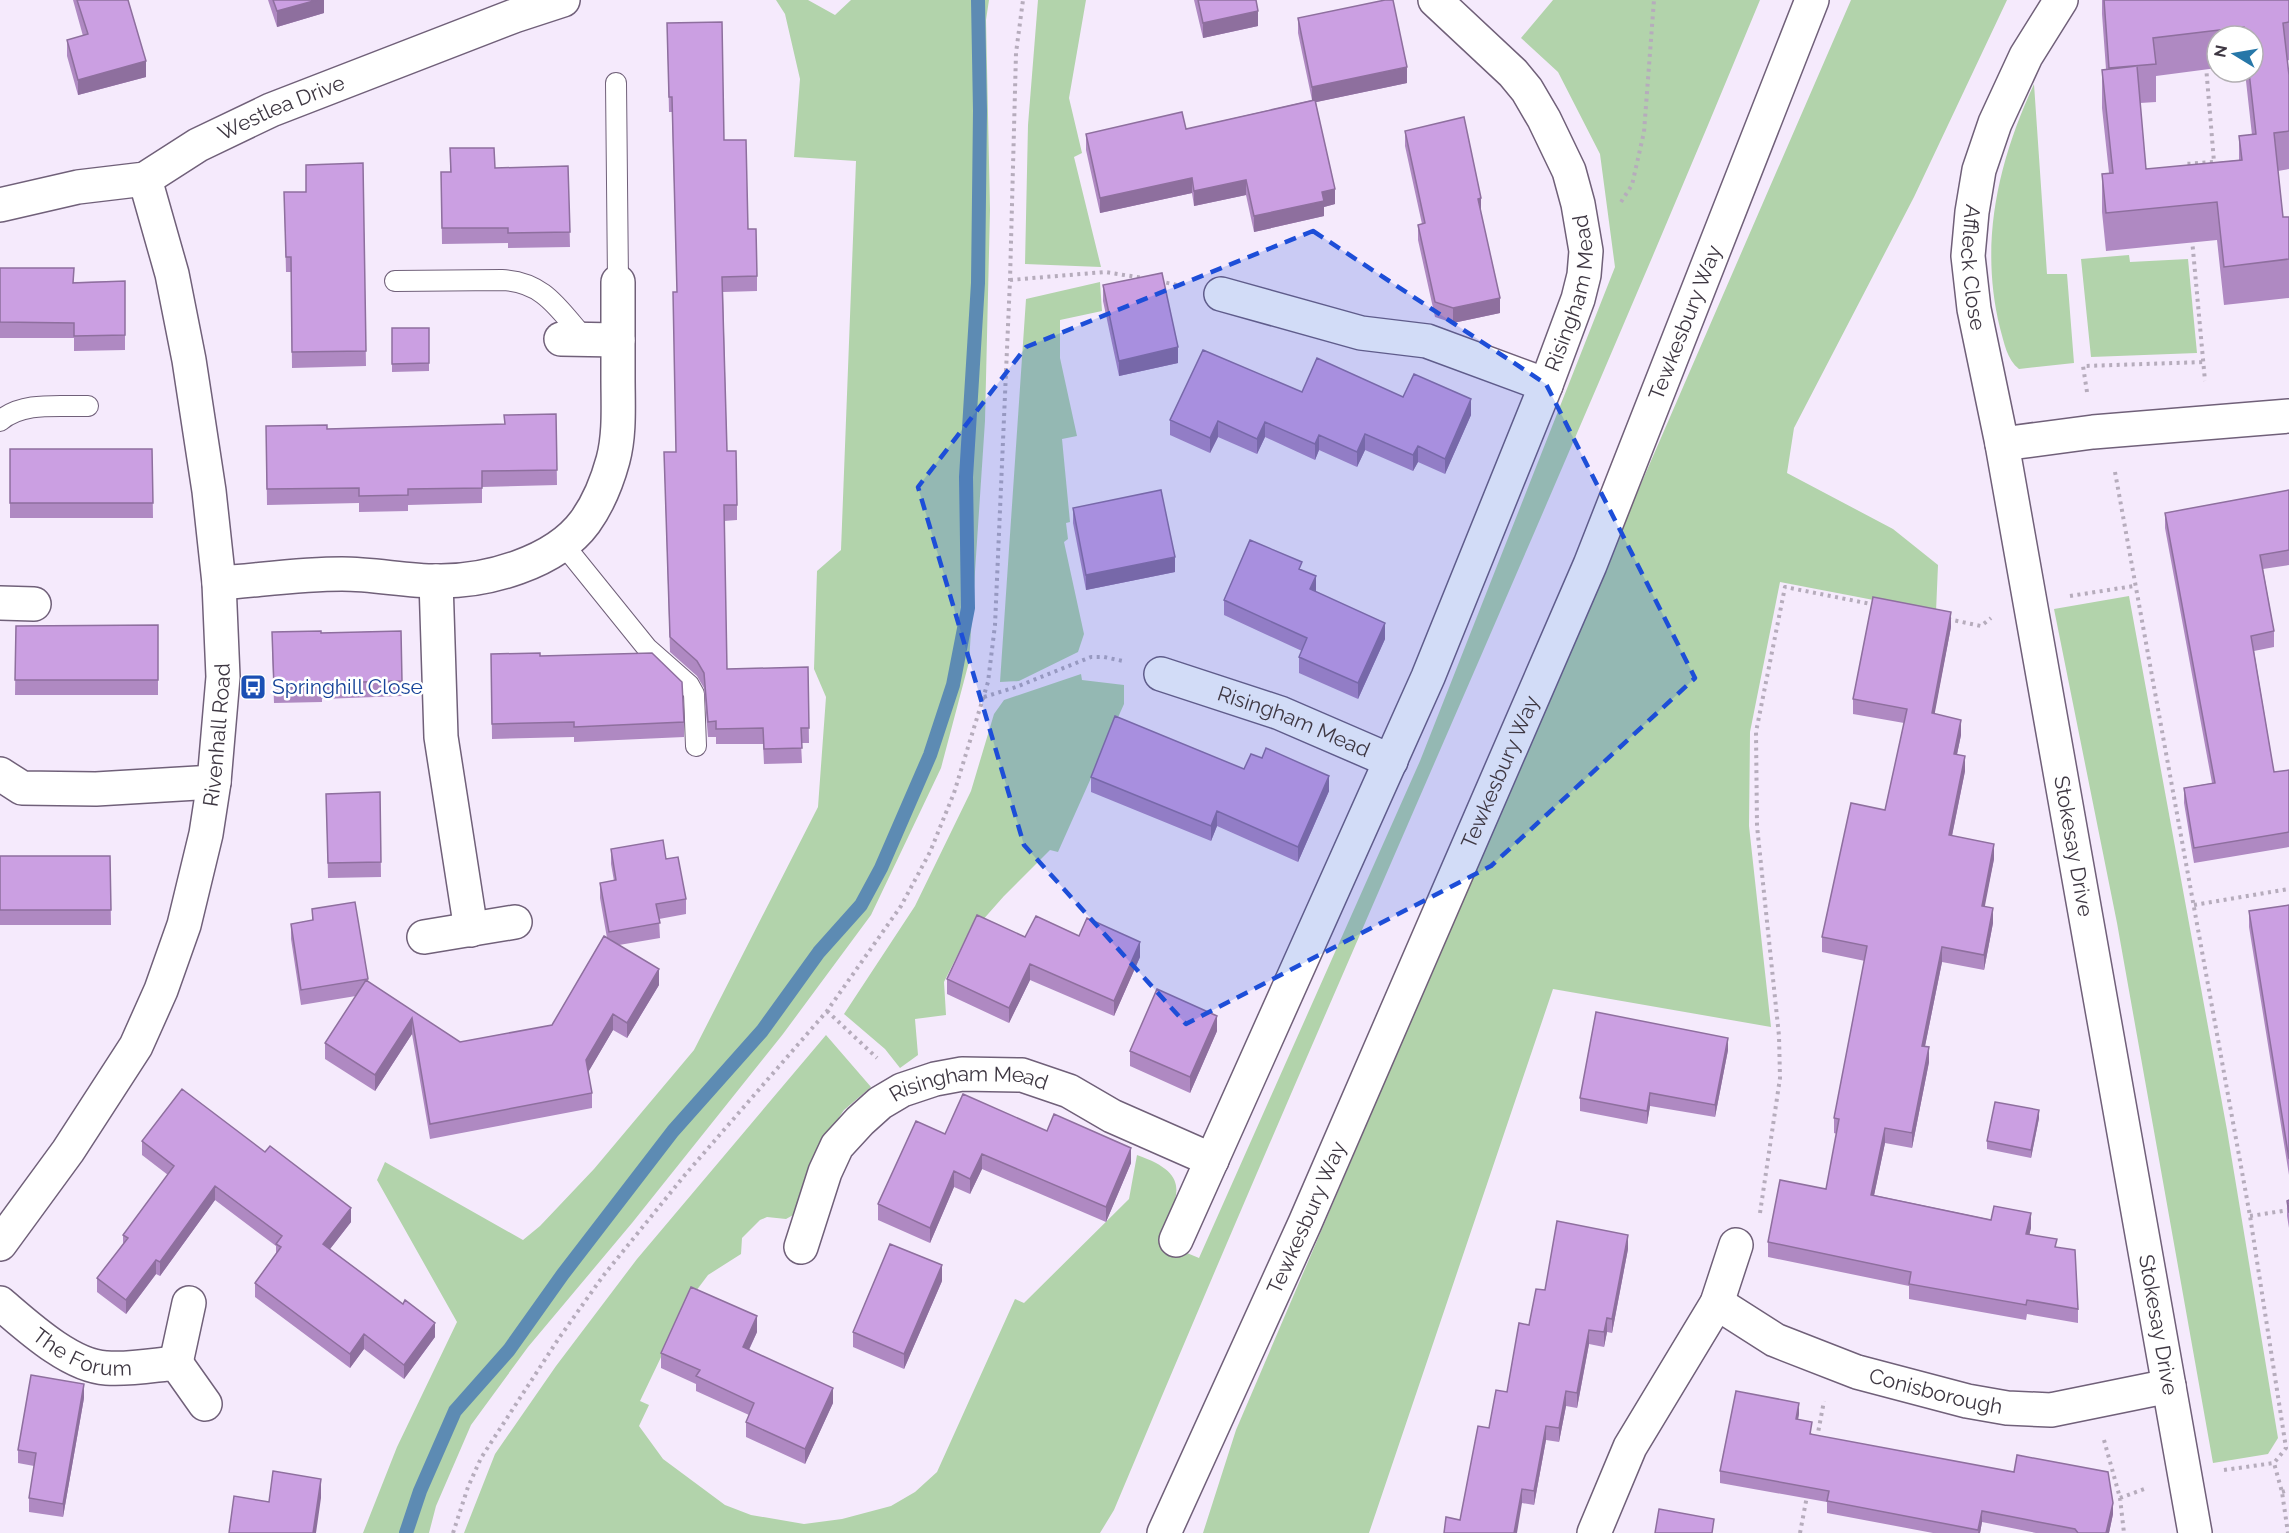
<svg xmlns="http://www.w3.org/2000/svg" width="2289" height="1533" font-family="Raleway,sans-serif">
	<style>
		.green { fill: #b2d3ab }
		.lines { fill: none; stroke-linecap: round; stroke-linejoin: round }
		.stream { stroke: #5d8bb3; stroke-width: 14 }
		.lane-casing { stroke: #706079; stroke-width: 22 }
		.street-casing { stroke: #706079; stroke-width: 36 }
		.secondary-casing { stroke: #706079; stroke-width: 36 }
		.path { stroke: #b6acbc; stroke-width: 4; stroke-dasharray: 3 4.5; stroke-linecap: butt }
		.lane { stroke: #fff; stroke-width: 20 }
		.street { stroke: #fff; stroke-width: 33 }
		.secondary { stroke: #fff; stroke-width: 33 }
		.wall { fill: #af89c2; fill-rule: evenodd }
		.shaded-wall { fill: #8e6f9e }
		.building { fill: #cb9fe2; stroke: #8e6f9e; stroke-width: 1.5 }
		.marked { fill: #1d4ed8; fill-opacity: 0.2; stroke: #1d4ed8; stroke-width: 4.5; stroke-dasharray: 12 8; stroke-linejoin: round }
		.labels { text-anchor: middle; stroke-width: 5; stroke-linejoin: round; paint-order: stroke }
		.street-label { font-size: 21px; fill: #3e3742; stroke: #fff }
		.transit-label { font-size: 21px; fill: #164399; stroke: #fff; text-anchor: start }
	</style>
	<rect width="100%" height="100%" fill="#f5eafc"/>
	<path class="green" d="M776,0H808L835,15L851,0H989L986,20L990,210L985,421L969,662L941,768L871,915L783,1034L632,1223L528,1347L471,1425L436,1506L429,1533H363L397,1447L457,1322L377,1180L385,1162L523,1240L540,1226L594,1169L694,1050L818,807L826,697L814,669L817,571L841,550L856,161L794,157L800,79L785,14Z
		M1038,0H1086L1069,98L1082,153L1074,157L1101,267L1025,264L1028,125Z
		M1553,0H1760C1551,506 1325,1005 1114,1510L1100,1533H464L495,1454L556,1366L637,1259L826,1035L871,1087L844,1110L819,1147L795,1214L786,1219L767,1217L760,1220L742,1238L741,1254L708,1275L687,1303L640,1401L649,1405L639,1426L663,1459L725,1505L751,1515L804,1524L842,1519L891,1506L915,1492L937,1472L1015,1299L1024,1303L1129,1199L1137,1155C1194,1175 1178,1196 1158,1241L1199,1258L1420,761L1615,267L1600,154L1558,72L1521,38Z
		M1851,0H2007L1914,197L1794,428L1787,473L1893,529L1938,565L1936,612L1780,582L1750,732L1749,826L1771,1027L1553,989L1369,1533H1203L1236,1430L1634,500Z
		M2034,84L2047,274H2067L2074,363L2019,369C2007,360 2004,342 2000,328C1979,243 1998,162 2034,84Z
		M2129,255L2130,262L2188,259L2197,353L2091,357L2081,259Z
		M1100,282L1102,311L1060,320V358L1077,436L1062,439L1070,522L1066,523L1068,539L1064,542L1084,634L1078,652L1019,681L1000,682L1026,299Z
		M2129,596L2227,1130L2278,1438L2268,1454L2213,1463L2117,923L2054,609Z
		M1081,674L1082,680L1124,685V704L1058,852L1050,850L1004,896L965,940L944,982L946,1015L915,1019L918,1055L900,1068L885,1049L844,1014L915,906L971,791L994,714L1004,700Z"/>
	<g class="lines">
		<path class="stream" d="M406,1533L420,1491L455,1411L509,1350L563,1274L673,1131L762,1031L819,952L861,905L881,868L930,755L953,685L968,608L966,477L978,283L980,111L978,0"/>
		<defs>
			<path id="lane" d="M616,83L618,282
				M395,281L502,280C545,282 559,310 585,339
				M0,421C23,401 59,407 88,406
				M563,544L647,648L689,685L694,694L696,746"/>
			<g id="street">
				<path id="s1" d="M2061,0L2026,56L1995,123L1979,170L1972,212L1968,256L1974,309L2002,444L2195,1533"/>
				<path id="s2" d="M0,205L78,187L145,179L198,145L271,110L514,16L563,0"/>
				<path d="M1221,294L1361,333L1427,341L1546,385"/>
				<path d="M561,339L618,340"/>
				<path d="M2002,444L2093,432L2289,416"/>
				<path d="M436,581L441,737L471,930"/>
				<path d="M219,583C260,580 301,574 342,574C374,574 406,581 437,581C486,582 555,563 585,522C598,504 607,482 613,460C620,434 618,405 618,378C618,346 618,314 618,282"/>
				<path d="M0,603L34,604"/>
				<path id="s3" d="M1161,674L1280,713L1391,761"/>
				<path d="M0,774L22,788L96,789L214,782"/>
				<path d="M424,937L515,922"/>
				<path id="s4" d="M1176,1240L1428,677L1546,385L1578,299L1584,275L1586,251L1578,204L1569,171L1544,119L1527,90L1513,73L1435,0"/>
				<path id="s5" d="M0,1244L68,1151L136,1046L161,990L184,925L206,834L214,782L223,677L219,583L209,491L189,360L172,274L145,179"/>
				<path id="s6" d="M801,1247L825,1172L837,1146L860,1121L880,1103L902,1090L935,1079L962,1074L1022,1075L1069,1091L1112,1116L1212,1160"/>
				<path id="s7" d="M0,1303C27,1326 70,1366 106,1368C129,1370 154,1365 176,1363L205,1404"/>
				<path id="s8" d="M1717,1303L1775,1340L1857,1372L1967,1401L2007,1408L2051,1410L2169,1386"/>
				<path d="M176,1363L189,1303"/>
				<path d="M1594,1533L1630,1447L1717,1303L1736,1245"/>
			</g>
			<g id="secondary">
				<path id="s9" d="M1164,1533L1305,1223L1590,565L1812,0"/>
			</g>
		</defs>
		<use href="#lane" class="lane-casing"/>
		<use href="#street" class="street-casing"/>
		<use href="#secondary" class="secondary-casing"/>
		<path class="path" d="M2185,169V164L2214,162L2206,66
			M1621,202L1632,185L1644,132L1654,0
			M2192,239L2205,381
			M1010,280L1105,272L1143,278
			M1159,281L1181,286
			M2087,392L2083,366L2203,362
			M2115,472L2250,1216L2286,1448L2274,1463L2282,1492L2288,1533
			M2070,596L2134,586
			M1948,619L1981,626L1991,618
			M984,697L1016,687L1091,657H1104L1123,661
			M2194,905L2289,889
			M827,1011L877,1058
			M1760,1213L1780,1078L1779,1036L1757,826L1756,732L1785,587L1876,605
			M2250,1216L2289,1210
			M1817,1438L1824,1401
			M2104,1440L2120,1498L2124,1533
			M2224,1470L2274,1463
			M2282,1492L2289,1490
			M2120,1498L2147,1488
			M453,1533L468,1487L481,1458L559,1338L603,1276L684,1176L827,1011L901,906L930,852L954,793L988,682L995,625L1010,280L1016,53L1023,0
			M1800,1533L1807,1496"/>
		<use href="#lane" class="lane"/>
		<use href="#street" class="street"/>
		<use href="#secondary" class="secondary"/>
	</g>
	<path class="wall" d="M73,0H128L146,77L78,95L67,56V40L83,36Z
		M268,0H324V13L277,27Z
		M1194,0H1256L1258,26L1203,38Z
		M2102,0H2289V60L2287,61L2289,75V169L2278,171L2283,217H2289V298L2224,305L2217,240L2106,251L2102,212V174L2109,173L2102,108V70L2106,69L2102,14ZM2217,36H2253V72H2245L2252,135L2239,136V160L2146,169L2140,103L2156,102V76L2217,68Z
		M1298,18L1407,83L1316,102L1335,204L1324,207V216L1254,232L1246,195L1194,206L1192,193L1100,213L1086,150V134L1186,129L1312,100L1298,33Z
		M667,23L724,140L748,229L757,276V291L723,292L727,451L737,505V520L724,521L727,669L808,667L809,743H801L802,763L764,764L763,744H716V737H708L704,688L697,676L670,652L664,452H676L677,292L672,112H669Z
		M1405,131L1481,213L1500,313L1453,323L1435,317L1418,240V225L1422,224L1405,146Z
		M450,148L495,168L568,166L570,247L508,248V243L442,244L441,172H450Z
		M363,163L366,366L292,368L291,272H286L284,192H306Z
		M0,268L74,282L125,281V350L74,351V338H0Z
		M1103,285L1178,363L1119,376L1103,301Z
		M392,328H429V371L392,372Z
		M1302,392L1403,397L1471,415L1445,474L1418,462L1413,471L1365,450L1357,467L1319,450L1315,460L1265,437L1257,454L1218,437L1210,453L1170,435V420Z
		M556,414L557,485L482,487V503L408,505V511L359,512V503L267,505L266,426L327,429L505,424Z
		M10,449H152L153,518H10Z
		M2289,490V565L2263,569L2274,631V647L2254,651L2274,772L2289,770V847L2194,863L2184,803V788L2212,783L2165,528V513Z
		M1073,508L1175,572L1086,590L1073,523Z
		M1302,570L1316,592L1385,639L1358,699L1299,673V657L1302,651L1224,615V600Z
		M158,625V695H15L16,626Z
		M1951,627L1934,714L1961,735L1957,754L1965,771L1952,836L1994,859L1984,906L1993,923L1984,970L1942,962L1925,1046L1929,1062L1912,1148L1885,1143L1874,1195L2031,1228L2029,1235L2057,1247L2078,1309V1323L2027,1314L2026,1320L1909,1299V1286L1768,1257V1242L1826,1189L1837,1134L1834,1133V1118L1865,961L1822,952V937L1885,810L1904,723L1853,714V699Z
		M401,631L402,696L322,699V702L274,703L272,647L321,633Z
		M491,654L540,656L684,722V737L574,742V737L492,739Z
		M1244,769L1329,791L1298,862L1217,826L1211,841L1091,792V777Z
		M380,792L381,877L328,878L326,794Z
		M611,849L666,859L686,899V914L659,919L660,938L619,945L659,985L627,1038L613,1030L588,1072L592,1093V1108L430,1139L412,1034L375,1091L325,1059V1043L356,996L301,1005L291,939V924L312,920V909L368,979V982L460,1042L552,1025L607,938L600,898V883L614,881L611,864Z
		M0,856H110L111,925H0Z
		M2289,905V1175L2249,927V911Z
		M1079,936L1140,957L1114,1016L1030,980L1009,1023L947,994V979L1025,937Z
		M1217,1031L1190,1093L1130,1066V1051Z
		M1728,1050L1715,1117L1650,1106L1647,1124L1580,1111V1098Z
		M2039,1118L2031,1158L1987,1149V1141Z
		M1047,1131L1131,1163L1106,1222L982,1169L970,1194L954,1187L930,1243L878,1220V1204L945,1134Z
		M142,1141L351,1222L330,1249L435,1337L404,1379L364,1349L350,1368L255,1297V1283L276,1254V1246L215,1200L160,1276L156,1274L126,1314L97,1292V1278L123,1244V1235L168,1175L142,1155Z
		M2289,1200V1228L2287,1216V1201Z
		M1628,1249L1612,1333L1607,1332L1604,1347L1589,1344L1577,1408L1566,1406L1559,1442L1546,1440L1534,1505L1522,1503L1460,1520L1489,1428L1507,1392L1529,1325L1545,1290Z
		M942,1281L904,1369L853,1347V1332Z
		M757,1332L749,1350L833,1403L805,1464L746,1437V1422L749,1415L696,1391V1384L661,1368V1353Z
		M84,1398L63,1517L29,1512V1498L34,1466L18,1463V1450Z
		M1799,1414L1798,1419L1812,1434L2113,1514L2109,1533H2036L1982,1522L1980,1533H1933L1827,1513V1502L1720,1483V1471Z"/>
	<path class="shaded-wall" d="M317,0H324V13L277,27V11Z
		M1258,11V26L1203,38V23Z
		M146,61V77L78,95V80Z
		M1407,67V83L1312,103V87Z
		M1192,178V193L1100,213V198Z
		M1246,180V195L1194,206V191Z
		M1335,189V204L1324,207V216L1254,232V216L1322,192Z
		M1481,198V213L1478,214V199Z
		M1500,298V313L1453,323V308Z
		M1178,347V363L1119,376V361Z
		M1471,399V415L1445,474V459Z
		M1218,421V437L1210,453V438Z
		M1265,422V437L1257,454V439Z
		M1365,434V450L1357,467V452Z
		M1319,435V450L1315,460V444Z
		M1418,446V462L1413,471V455Z
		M1175,557V572L1086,590V575Z
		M1316,576V592L1310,589Z
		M1951,612V627L1932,728V713Z
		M1385,623V639L1358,699V683Z
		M1961,720V735L1954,769V754Z
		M1965,756V771L1949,850V835Z
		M1329,776V791L1298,862V847Z
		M1217,811V826L1211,841V826Z
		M1994,844V859L1982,921V906Z
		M1993,908V923L1984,970V955Z
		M1140,942V957L1114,1016V1001Z
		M1942,947V962L1922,1061V1046Z
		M1030,964V980L1009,1023V1008Z
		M659,969V985L627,1038V1023Z
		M613,1014V1030L586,1076V1060Z
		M1217,1016V1031L1190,1093V1077Z
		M412,1018V1034L375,1091V1075Z
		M1728,1038V1050L1715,1117V1105Z
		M1929,1047V1062L1912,1148V1133Z
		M1650,1093V1106L1647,1124V1111Z
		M2039,1110V1118L2031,1158V1150Z
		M1885,1128V1143L1871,1210V1195Z
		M1131,1148V1163L1106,1222V1207Z
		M982,1154V1169L970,1194V1179Z
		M954,1171V1187L930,1243V1228Z
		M215,1186V1200L160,1276V1262Z
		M351,1208V1222L323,1258V1244Z
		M2031,1213V1228L2026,1249V1234Z
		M1628,1235V1249L1612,1333V1319Z
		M156,1260V1274L126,1314V1300Z
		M942,1265V1281L904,1369V1354Z
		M757,1316V1332L743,1362V1347Z
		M1607,1318V1332L1604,1347V1332Z
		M435,1323V1337L404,1379V1365Z
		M1589,1330V1344L1577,1408V1393Z
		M364,1334V1349L350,1368V1354Z
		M84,1384V1398L63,1517V1504Z
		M833,1388V1403L805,1464V1449Z
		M1566,1391V1406L1559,1442V1428Z
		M1799,1403V1414L1796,1430V1419Z
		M1546,1426V1440L1534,1505V1491Z
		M321,1479V1498L316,1533H313Z
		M1522,1489V1503L1517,1533H1514Z
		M2113,1503V1514L2109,1533H2106Z
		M1982,1511V1522L1980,1533H1978Z"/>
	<path class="building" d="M77,0H128L146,61L78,80L67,40L88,34Z
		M273,0H317L277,11Z
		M1198,0H1256L1258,11L1203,23Z
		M1385,0H1393L1407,67L1312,87L1298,18Z
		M2104,0H2289V22L2283,23L2289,75V131L2274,133L2283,217H2289V259L2224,267L2217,202L2106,213L2102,174L2113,173L2102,70L2137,66L2146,169L2242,160L2239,136L2256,134L2249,72H2253V36H2245L2244,27L2153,38L2156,64L2109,68Z
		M722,22L724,140H746L748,229H756L757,276L722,277L727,451H736L737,505H724L727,669L808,667L809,728H801L802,748L764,749L763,728L716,729V721L708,722L704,673L697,661L670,637L664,452H676L673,292H677L672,97H669L667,23Z
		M1315,100L1335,189L1322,192L1324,201L1254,216L1246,180L1194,191L1192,178L1100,198L1086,134L1182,112L1186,129Z
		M1464,117L1481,198L1478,199L1500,298L1453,308L1435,302L1418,225L1425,223L1405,131Z
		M450,148H494L495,168L568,166L570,232L508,233V228H442L441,172H451Z
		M363,163L366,351L292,352L291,257H286L284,192H306V165Z
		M0,268H74L73,283L125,281V335L74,336V323L0,322Z
		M1162,273L1178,347L1119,361L1103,285Z
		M392,328H429V363L392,364Z
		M1203,350L1302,392L1317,358L1403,397L1414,374L1471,399L1445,459L1418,446L1413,455L1365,434L1357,452L1319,435L1315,444L1265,422L1257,439L1218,421L1210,438L1170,420Z
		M556,414L557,470L482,471V488L408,489V495L359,496V488L267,489L266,426L327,425V429L505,424L504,415Z
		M10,449H152L153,503H10Z
		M1161,490L1175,557L1086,575L1073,508Z
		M2289,490V550L2260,555L2274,631L2251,636L2274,772L2289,770V832L2194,848L2184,788L2215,783L2165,513Z
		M1250,540L1302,562L1299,569L1316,576L1310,589L1385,623L1358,683L1299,657L1307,638L1224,600Z
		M1873,597L1951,612L1932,713L1961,720L1954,754L1965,756L1949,835L1994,844L1982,906L1993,908L1984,955L1942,947L1922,1046L1929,1047L1912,1133L1885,1128L1871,1195L1991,1220L1994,1206L2031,1213L2026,1234L2057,1239L2055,1247L2075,1250L2078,1309L2027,1300L2026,1305L1909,1284L1911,1272L1768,1242L1780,1180L1826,1189L1839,1119L1834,1118L1867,946L1822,937L1851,803L1885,810L1907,709L1853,699Z
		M158,625V680H15L16,626Z
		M321,631V633L401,631L402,681L322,683V687L274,688L272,632Z
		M540,653V656L652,653L682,682L684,722L574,727V722L492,724L491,654Z
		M1115,716L1244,769L1251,754L1262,758L1266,748L1329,776L1298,847L1217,811L1211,826L1091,777Z
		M380,792L381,862L328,863L326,794Z
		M663,840L666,859L678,857L686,899L656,904L660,923L609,932L600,883L616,880L611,849Z
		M0,856H110L111,910H0Z
		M355,902L368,979L301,990L291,924L313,920L312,909Z
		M2289,905V1159L2249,911Z
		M977,915L1025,937L1036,916L1079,936L1087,918L1140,942L1114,1001L1030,964L1009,1008L947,979Z
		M604,936L659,969L627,1023L613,1014L586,1060L592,1093L430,1124L412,1018L375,1075L325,1043L366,980L460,1042L552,1025Z
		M1157,989L1217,1016L1190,1077L1130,1051Z
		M1596,1012L1728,1038L1715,1105L1650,1093L1647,1111L1580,1098Z
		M182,1089L265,1152L270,1146L351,1208L323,1244L403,1304L405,1300L435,1323L404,1365L364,1334L350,1354L255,1283L281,1247L276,1244L282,1236L215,1186L160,1262L156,1260L126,1300L97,1278L128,1238L123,1235L174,1166L142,1141Z
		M963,1094L1047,1131L1054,1114L1131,1148L1106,1207L982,1154L970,1179L954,1171L930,1228L878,1204L916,1121L945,1134Z
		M1995,1102L2039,1110L2031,1150L1987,1141Z
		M2289,1200V1213L2287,1201Z
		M1557,1221L1628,1235L1612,1319L1607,1318L1604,1332L1589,1330L1577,1393L1566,1391L1559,1428L1546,1426L1534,1491L1522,1489L1514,1533H1444L1446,1517L1460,1520L1478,1426L1489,1428L1496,1390L1507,1392L1519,1323L1529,1325L1536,1289L1545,1290Z
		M890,1244L942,1265L904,1354L853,1332Z
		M691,1287L757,1316L743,1347L833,1388L805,1449L746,1422L754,1403L696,1376L700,1370L661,1353Z
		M31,1375L84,1384L63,1504L29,1498L36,1453L18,1450Z
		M1736,1391L1799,1403L1796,1419L1812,1422L1810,1434L2014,1472L2017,1455L2108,1472L2113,1503L2106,1533H2078L2075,1529L1982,1511L1978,1530L1827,1501L1829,1491L1720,1471Z
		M273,1471L321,1479L313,1533H229L234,1496L269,1502Z
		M1659,1509L1714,1519L1712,1533H1655Z"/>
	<path class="marked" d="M1313,231L1546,384L1695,678L1491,866L1186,1024L1024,845L918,487L1026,347Z"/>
	<defs>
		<symbol id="bus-square" viewBox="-11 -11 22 22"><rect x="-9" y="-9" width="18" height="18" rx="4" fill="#1a4fb4" stroke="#fff"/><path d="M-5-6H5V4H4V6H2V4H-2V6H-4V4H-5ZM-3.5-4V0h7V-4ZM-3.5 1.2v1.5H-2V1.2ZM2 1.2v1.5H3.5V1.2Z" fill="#fff"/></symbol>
	</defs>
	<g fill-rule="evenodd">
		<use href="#bus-square" x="238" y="672" width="30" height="30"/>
	</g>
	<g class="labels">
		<g class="street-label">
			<text dy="7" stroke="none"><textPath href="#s2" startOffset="302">Westlea Drive</textPath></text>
			<text dy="7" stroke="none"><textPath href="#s1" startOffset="288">Affleck Close</textPath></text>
			<text dy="7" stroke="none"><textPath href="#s4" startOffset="1028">Risingham Mead</textPath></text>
			<text dy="7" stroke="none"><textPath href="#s9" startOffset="1318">Tewkesbury Way</textPath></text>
			<text dy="7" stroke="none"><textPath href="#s3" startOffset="141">Risingham Mead</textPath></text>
			<text dy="7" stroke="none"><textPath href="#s5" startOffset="564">Rivenhall Road</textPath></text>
			<text dy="7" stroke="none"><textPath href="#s9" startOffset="832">Tewkesbury Way</textPath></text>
			<text dy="7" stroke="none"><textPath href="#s1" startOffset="876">Stokesay Drive</textPath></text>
			<text dy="7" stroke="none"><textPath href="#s6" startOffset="262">Risingham Mead</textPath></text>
			<text dy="7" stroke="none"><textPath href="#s9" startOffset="346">Tewkesbury Way</textPath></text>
			<text dy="7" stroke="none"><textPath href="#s1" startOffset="1362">Stokesay Drive</textPath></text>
			<text dy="7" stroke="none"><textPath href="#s7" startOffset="99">The Forum</textPath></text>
			<text dy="7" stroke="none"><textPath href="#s8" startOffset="238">Conisborough</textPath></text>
		</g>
		<g class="transit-label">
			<text x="272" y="694">Springhill Close</text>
		</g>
	</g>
	<g transform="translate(2235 54) rotate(281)"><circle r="28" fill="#ffffff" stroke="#b2afb3" stroke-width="1.5"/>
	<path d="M0-4.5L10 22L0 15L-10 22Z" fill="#2677a8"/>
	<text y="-9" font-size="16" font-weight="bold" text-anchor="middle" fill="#3e3742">N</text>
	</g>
</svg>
